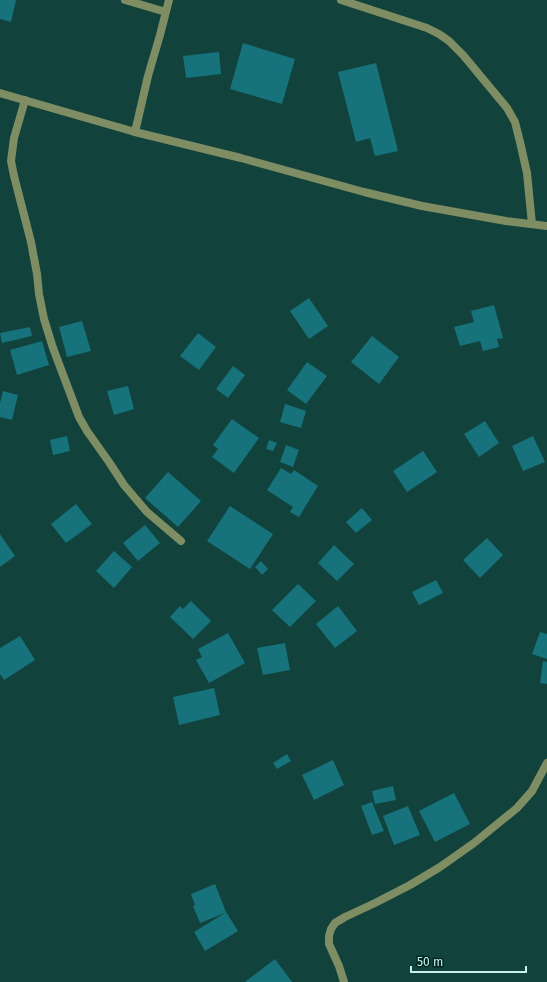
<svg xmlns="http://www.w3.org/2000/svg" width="547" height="982" font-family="'Fira Sans',sans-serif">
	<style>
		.building { fill: #16737b }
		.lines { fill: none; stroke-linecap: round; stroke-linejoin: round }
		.minor { stroke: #7e8d62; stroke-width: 8 }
		.tertiary { stroke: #7e8d62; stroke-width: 8 }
	</style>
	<rect width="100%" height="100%" fill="#11423c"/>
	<path class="building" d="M0,0H16L11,22L0,19Z
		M243,43L295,59L282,104L230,89Z
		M219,52L221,74L186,78L183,56Z
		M376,63L398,151L375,156L370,138L356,142L338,72Z
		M309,298L328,326L309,339L290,311Z
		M494,305L503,338L497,339L499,347L483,351L480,341L460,346L454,327L474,322L471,311Z
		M82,321L91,351L67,357L59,327Z
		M30,327L32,336L2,343L0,333Z
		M198,333L216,347L199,370L180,356Z
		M372,336L399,357L379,384L351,362Z
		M42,341L49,365L17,375L10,350Z
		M307,362L327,376L306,404L287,390Z
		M233,366L245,375L228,398L216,389Z
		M128,386L134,409L114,415L107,391Z
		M3,391L18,395L12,420L0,417V403Z
		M285,404L306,411L301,428L280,422Z
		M232,419L259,438L234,473L212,457L218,449L213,445Z
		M485,421L499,443L479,457L464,434Z
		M67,436L70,451L53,455L50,440Z
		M533,436L545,462L523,471L512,446Z
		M269,440L277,443L273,451L266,449Z
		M286,445L299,450L293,467L280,462Z
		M423,451L437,472L407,492L393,471Z
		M281,468L291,474L294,470L318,486L299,517L290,512L293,507L267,490Z
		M168,472L201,501L178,527L145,498Z
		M76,504L92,524L66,543L51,524Z
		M230,506L273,534L250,569L207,541Z
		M362,508L372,520L356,533L346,522Z
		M145,525L160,543L138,561L123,543Z
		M0,534L15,556L0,567Z
		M487,538L503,555L480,578L463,560Z
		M334,545L354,564L337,581L318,563Z
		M114,551L132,567L114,588L96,571Z
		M261,561L268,569L262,575L255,567Z
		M436,580L443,593L419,605L412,592Z
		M298,584L316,601L290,627L272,610Z
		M191,601L211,621L193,639L170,617L180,606L183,609Z
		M338,606L357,631L335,648L316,624Z
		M540,632L547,634V659L532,654Z
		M228,633L245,663L209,683L196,660L202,657L198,649Z
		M20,636L35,660L4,680L0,674V648Z
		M285,643L290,670L263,675L257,648Z
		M543,661L547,662V684L540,683Z
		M214,688L220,715L179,725L173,697Z
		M287,754L291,761L277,769L273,763Z
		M333,760L344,785L314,800L302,775Z
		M393,786L396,800L375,804L372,791Z
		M454,793L470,824L435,842L419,811Z
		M372,802L384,831L372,835L361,806Z
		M408,806L420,835L394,845L383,816Z
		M215,884L226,912L238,931L205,951L194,932L225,913L200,923L193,906L195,905L191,894Z
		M275,959L292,982H246V981Z"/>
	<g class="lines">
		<path class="minor" d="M125,0L166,12
			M341,0L427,28L439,34L449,41L463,55L507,108L515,122L520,142L527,173L532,224
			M25,100L14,138L11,161L14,176L31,242L37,274L39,294L44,319L53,348L79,417L87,431L109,462L124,485L147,512L181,541
			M135,132L148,76L160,35L169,0
			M344,982L339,966L329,944V936L331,929L335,923L345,917L375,903L410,885L440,867L474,843L517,808L532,791L547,763"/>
		<path class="tertiary" d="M0,93L135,132L241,158L364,192L422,206L506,221L547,226"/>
	</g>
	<path d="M411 966v6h115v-6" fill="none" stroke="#c8f1ea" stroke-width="2"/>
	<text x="417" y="966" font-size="12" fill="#c8f1ea" stroke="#002723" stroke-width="3" paint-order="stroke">50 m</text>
</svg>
